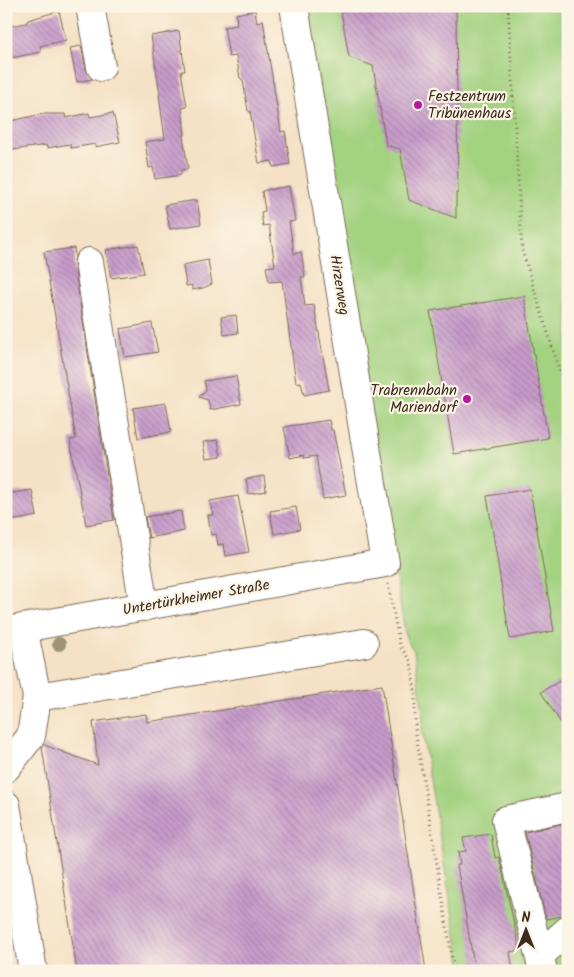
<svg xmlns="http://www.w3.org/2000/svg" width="574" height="977" font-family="Kalam,sans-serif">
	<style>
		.pitch { fill: #a3d280; stroke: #6f7e4f }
		.building { fill: url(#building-back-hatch) }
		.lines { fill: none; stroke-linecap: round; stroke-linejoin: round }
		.minor-casing { stroke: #7c6a58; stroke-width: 30 }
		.path { stroke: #7c6a58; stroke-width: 3; stroke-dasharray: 1 4; stroke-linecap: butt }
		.minor { stroke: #fff; stroke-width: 28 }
		.tree { fill: #9d9376 }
		.poi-dot { fill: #b5179e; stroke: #fcf5e5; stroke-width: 2 }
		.labels { text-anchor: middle; stroke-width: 4.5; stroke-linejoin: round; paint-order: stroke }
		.poi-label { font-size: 15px; fill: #3b2a1e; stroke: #fcf5e5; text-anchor: start }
		.street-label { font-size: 15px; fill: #3b2a1e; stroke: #fcf5e5 }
	</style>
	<defs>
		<pattern id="building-back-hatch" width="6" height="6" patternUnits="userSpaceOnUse" patternTransform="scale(1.25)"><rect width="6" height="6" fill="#c79bcb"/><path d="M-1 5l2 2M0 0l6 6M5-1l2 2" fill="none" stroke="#a37fa4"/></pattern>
	</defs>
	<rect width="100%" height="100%" fill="#fcf5e5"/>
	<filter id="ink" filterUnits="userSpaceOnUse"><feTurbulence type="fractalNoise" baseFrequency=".02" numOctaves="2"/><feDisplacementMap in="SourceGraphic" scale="10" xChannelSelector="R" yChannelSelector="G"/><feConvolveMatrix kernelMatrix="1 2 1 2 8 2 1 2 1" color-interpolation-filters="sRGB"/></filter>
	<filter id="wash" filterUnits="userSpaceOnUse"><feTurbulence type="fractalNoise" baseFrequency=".0096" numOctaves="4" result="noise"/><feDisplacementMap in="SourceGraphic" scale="20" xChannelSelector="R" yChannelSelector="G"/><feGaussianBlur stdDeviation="1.12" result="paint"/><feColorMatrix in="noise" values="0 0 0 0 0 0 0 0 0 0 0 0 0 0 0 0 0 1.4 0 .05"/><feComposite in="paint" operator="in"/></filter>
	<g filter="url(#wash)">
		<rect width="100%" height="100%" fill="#f5e1c5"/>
		<path class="pitch" d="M300,6H568V971H462L422,732L423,712L414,651L406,638Z"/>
		<g id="blocks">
			<path class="building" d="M340,6H456L458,193H456V218L409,200L400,149L386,145L373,66L349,57Z
				M255,10L257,23L263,20L281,132L285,131L290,164L273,167L272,161L259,163L250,111H248L243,80L240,78L236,56L229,57L224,27L237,25L236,14Z
				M59,11L66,40L40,46L41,52L6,59V27L26,23L28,20Z
				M179,31L185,71H181L187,107L182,108L185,135L183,136L188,169L181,170V175L155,179L153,167L149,168L145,142L165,139L159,95L160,94L151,36Z
				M81,46L86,70L92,79L77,82L70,48Z
				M89,113L90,117L113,113L120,142L95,147V144L71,148L70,144L47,148L46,145L6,151V122L43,114H65L66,118Z
				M289,186L295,221L289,222L294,254L301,252L305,277H301L305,306L314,305L329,390L304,395L301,382L296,383L282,281L269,282L266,267L275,266L269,225L263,226L261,212L265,211L262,191Z
				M197,200L201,224L170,229L165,205Z
				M138,245L144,273L111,278L106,250Z
				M74,248L75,256L74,264L114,520L86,525L70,440L76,439L44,252Z
				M208,260L212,284L203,288L192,290V285L186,286L183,265Z
				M524,296L548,438L454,454L430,311Z
				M236,315L238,333L224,335L221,317Z
				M152,323L158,352L125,357L120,329Z
				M236,376L241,404L210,410L208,400L199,397L206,390L204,381Z
				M166,403L171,432L138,438L133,408Z
				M329,420L331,430H333L346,495L323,499L316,456L304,458V455L290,458L284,427Z
				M218,440L221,457L206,459L203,442Z
				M264,476L266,491L249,494L246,479Z
				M530,489L554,631L510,639L487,496Z
				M32,490L37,516L6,522V494Z
				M238,496L249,552L225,556L223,544L218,545L216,534L211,535L208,515H213L210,501Z
				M296,507L300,529L274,534L270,511Z
				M181,511L184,531L149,538L145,517Z
				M568,676V734L541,692Z
				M382,685L426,971H77L42,747L44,745L98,765L93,722L146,714L147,722Z
				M566,823V828H568V915L546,919L525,832Z
				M491,834L495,858L499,857L520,950L510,952L513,971H475L457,865H460L458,852L466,851L463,838Z"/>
		</g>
	</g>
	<g filter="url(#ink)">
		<use href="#blocks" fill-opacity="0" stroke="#7c6a58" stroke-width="1"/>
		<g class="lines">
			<defs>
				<path id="minor" d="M90,6L101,67
					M89,262L144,607
					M6,631L385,563L294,6
					M37,697L364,643
					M6,768L31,736L37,697L23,628
					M6,805L33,971
					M540,955L568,930
					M543,971L506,820L568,807"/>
			</defs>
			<use href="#minor" class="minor-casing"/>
			<path class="path" d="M508,6L522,250L568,398
				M388,584L400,646L411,662L415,692V728L454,971"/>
			<use href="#minor" class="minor"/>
		</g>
		<circle class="tree" cx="59" cy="644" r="7"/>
	</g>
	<g class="poi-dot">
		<circle cx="418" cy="105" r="5"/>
		<circle cx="467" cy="399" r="5"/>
	</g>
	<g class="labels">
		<g class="poi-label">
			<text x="428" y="101">Festzentrum<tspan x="428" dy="17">Tribünenhaus</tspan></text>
			<text x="457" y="395" text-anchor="end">Trabrennbahn<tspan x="457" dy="17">Mariendorf</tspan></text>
		</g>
		<g class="street-label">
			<text transform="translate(340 285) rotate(81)" y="5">Hirzerweg</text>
			<text transform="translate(196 597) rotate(-10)" y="5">Untertürkheimer Straße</text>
		</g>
	</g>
	<rect width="574" height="977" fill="none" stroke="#fcf5e5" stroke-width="25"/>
	<g transform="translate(526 930)" stroke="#fcf5e5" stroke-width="4" paint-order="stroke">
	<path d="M0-4L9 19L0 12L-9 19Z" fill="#3b2a1e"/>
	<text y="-8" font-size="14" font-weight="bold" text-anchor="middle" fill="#3b2a1e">N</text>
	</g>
</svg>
